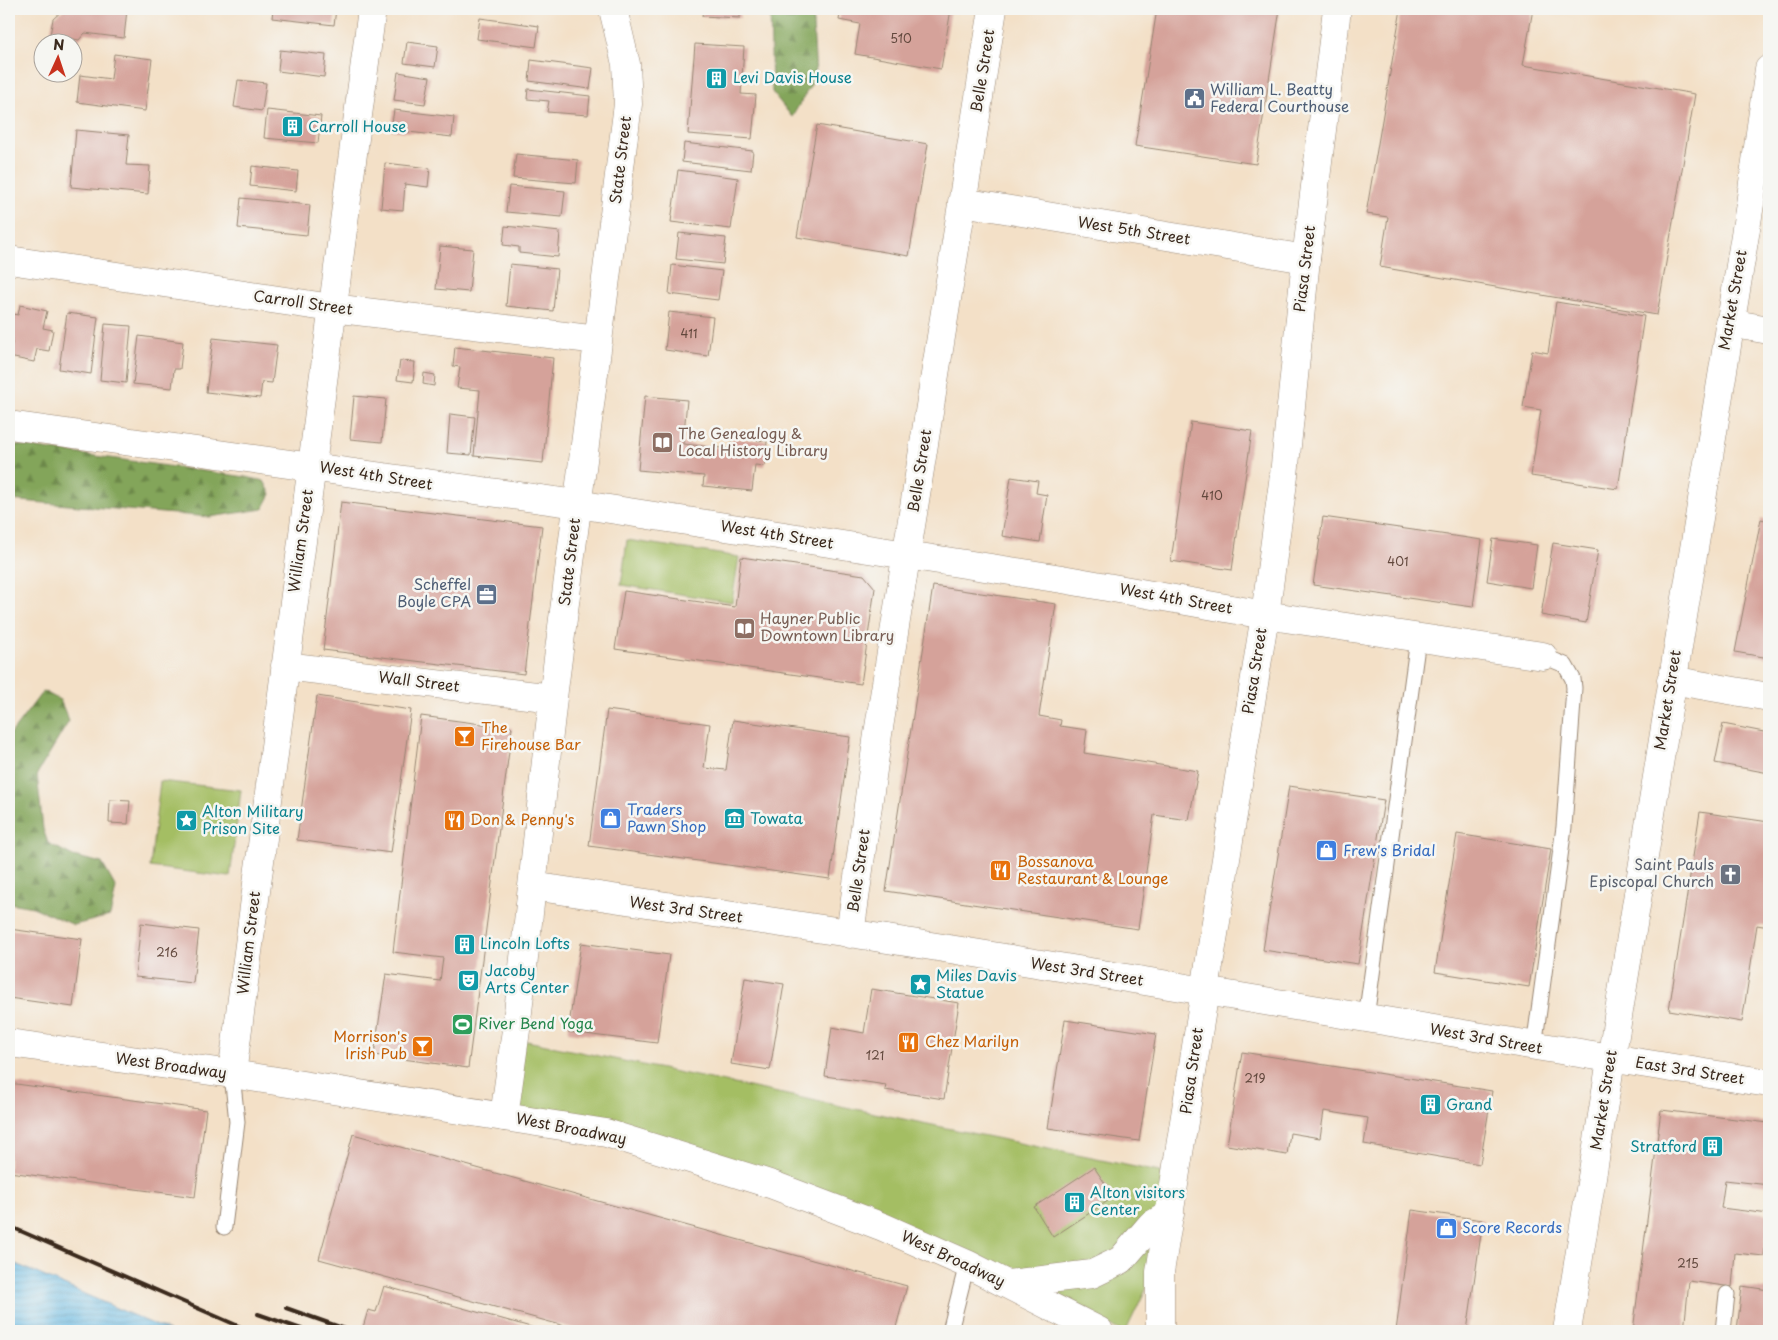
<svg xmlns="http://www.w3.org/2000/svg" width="1778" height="1340" font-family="'Playpen Sans',sans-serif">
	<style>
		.green { fill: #a4be64; stroke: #707441 }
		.forest { fill: url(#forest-firs); stroke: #5f683c }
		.water { fill: url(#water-rules); stroke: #527280 }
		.building { fill: #d5a29a }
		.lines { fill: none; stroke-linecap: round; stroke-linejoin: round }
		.service-casing { stroke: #978572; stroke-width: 17 }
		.minor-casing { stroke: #978572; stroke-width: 29 }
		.primary-casing { stroke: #978572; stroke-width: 29 }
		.trunk-casing { stroke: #978572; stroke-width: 29 }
		.service { stroke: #fff; stroke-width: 15 }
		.minor { stroke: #fff; stroke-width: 28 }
		.primary { stroke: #fff; stroke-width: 28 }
		.trunk { stroke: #fff; stroke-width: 28 }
		.rail { stroke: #3b2a1e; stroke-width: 4 }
		.labels { text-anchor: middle; stroke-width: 5; stroke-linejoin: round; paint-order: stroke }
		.number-label { font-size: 12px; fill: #62483d }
		.street-label { font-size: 15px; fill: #3b2a1e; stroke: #f6f6f2 }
		.culture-label { font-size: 15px; fill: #0d838f; stroke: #f6f6f2; text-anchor: start }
		.service-label { font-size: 15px; fill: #4e5e75; stroke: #f6f6f2; text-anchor: start }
		.education-label { font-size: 15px; fill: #785e54; stroke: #f6f6f2; text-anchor: start }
		.food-label { font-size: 15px; fill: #c56008; stroke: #f6f6f2; text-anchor: start }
		.shop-label { font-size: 15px; fill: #366cbe; stroke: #f6f6f2; text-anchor: start }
		.worship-label { font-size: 15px; fill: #5b616d; stroke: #f6f6f2; text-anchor: end }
		.leisure-label { font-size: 15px; fill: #27864d; stroke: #f6f6f2; text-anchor: start }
	</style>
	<defs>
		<pattern id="forest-firs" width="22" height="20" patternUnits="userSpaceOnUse" patternTransform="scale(1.25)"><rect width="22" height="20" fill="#83a55a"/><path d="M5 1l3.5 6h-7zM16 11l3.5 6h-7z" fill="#6c874a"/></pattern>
		<pattern id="water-rules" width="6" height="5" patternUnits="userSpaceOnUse" patternTransform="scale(1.25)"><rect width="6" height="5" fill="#68b9e3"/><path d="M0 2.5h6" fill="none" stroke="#5797b7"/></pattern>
	</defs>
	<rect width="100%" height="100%" fill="#f6f6f2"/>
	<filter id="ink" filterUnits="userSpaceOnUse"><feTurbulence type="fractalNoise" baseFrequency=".02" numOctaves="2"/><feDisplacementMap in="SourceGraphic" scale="10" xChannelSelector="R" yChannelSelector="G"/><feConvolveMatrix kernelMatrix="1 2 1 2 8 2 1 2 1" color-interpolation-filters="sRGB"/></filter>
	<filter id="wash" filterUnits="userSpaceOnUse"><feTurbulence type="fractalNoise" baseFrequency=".0096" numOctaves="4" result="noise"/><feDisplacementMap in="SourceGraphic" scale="20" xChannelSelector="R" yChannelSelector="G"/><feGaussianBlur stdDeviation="1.12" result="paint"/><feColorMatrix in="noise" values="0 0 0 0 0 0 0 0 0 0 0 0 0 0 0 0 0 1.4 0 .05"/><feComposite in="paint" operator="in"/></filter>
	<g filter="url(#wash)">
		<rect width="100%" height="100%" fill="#f3e0c7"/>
		<path class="green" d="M627,540L739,557L732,602L621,585Z
			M160,781L241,790L230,877L150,867Z
			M522,1040L1169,1174L1151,1278L1126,1331H1121L958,1249L514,1108Z"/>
		<path class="forest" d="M770,9H816L813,24L816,76L792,117L772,92Z
			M9,444L246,477L264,481L271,494L263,509L210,517L9,500Z
			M43,691L60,700L69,721L37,774L43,829L48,843L73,856L102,863L116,888L110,916L74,925L33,907L9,903V736Z"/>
		<path class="water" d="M9,1261L169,1331H9Z"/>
		<g id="blocks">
			<path class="building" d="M64,9H127L124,38L85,33L79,40L50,35L53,19Z
				M273,9H336L334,25L272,18Z
				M703,9H740V18L702,16Z
				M841,9H951L941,69L855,54L860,24L839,20Z
				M1157,9H1280L1256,164L1135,146Z
				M1401,9H1533L1523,65L1695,94L1657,315L1380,267L1388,217L1366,214Z
				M480,18L539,26L536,47L477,39Z
				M407,42L438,46L435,67L404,63Z
				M695,44L744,47L741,94L756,95L752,139L688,134Z
				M280,50L326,55L324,77L278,71Z
				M114,54L152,59L145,111L77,102L80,75L111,79Z
				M531,60L593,68L590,89L529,81Z
				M398,72L430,77L425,104L394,100Z
				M238,80L266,83L262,111L234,107Z
				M528,89L590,96L588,115L547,112L549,101L527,99Z
				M267,110L321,116L318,143L264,138Z
				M394,110L454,117L452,137L391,130Z
				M817,125L928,144L909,256L797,237Z
				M76,130L129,135L126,165L150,166L148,194L71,187Z
				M684,143L753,151L751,170L682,162Z
				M516,154L578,160L576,183L513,178Z
				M385,163L430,168L428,187L405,184L403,210L381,208Z
				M252,166L298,171L296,191L250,186Z
				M678,170L738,178L731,229L671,222Z
				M509,186L565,191L562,217L506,212Z
				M241,198L310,205L307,235L238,228Z
				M505,226L560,232L558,257L519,253V247L503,245Z
				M679,233L726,238L723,264L676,259Z
				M440,246L473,249L469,292L436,289Z
				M510,264L557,269L553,311L506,306Z
				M672,265L722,271L718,300L669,294Z
				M1556,302L1644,316L1618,489L1531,476L1541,410L1523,407L1532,350L1548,353Z
				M20,305L47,311L43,328L53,330L49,351L37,349L34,362L9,357L13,339L9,338V313L18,315Z
				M669,312L713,317L708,356L665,350Z
				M67,313L98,317L91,374L59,369Z
				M105,324L131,326L126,383L100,380Z
				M139,336L183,342L180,369H174L172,388L133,384Z
				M213,338L277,345L272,383L262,382L260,398L206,392Z
				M455,347L553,358L543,463L474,456L480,390L457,388L460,367L453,366Z
				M400,361L415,362L413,382L397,380Z
				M424,373L435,375L434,386L423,384Z
				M354,396L386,399L382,442L350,439Z
				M645,396L687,400L683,444L731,449L732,438L767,441L765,466L755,465L752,491L703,486L704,476L638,470Z
				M450,414L475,417L471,455L447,453Z
				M1191,422L1252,431L1232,570L1171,561Z
				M1011,477L1038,481L1036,493L1047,495L1040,542L1002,536Z
				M341,502L542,526L524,674L323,650Z
				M1323,517L1482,540L1473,607L1313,585Z
				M1761,519L1769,521V658L1735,652Z
				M1493,539L1537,545L1531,588L1487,581Z
				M1553,543L1598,550L1586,623L1541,615Z
				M741,557L864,575L875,588L861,684L615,649L624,591L735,607Z
				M933,586L1056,604L1039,716L1061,720L1060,726L1087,730L1084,753L1198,771L1189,820L1154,815L1138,929L886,891Z
				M317,696L411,710L391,853L297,840Z
				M607,710L710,724L704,768L726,770L733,720L850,737L830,879L589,846Z
				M421,716L512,728L468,1068L374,1055L386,974L440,981L443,958L393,952Z
				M1723,724L1769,733V773L1715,763Z
				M1289,786L1384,800L1358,964L1263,950Z
				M110,800L130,801L128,824L109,823Z
				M1700,812L1769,822V927L1757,925L1742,1022L1669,1010Z
				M1457,834L1551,849L1529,987L1435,972Z
				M141,923L199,930L193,983L135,977Z
				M9,929L82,939L73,1007L9,998Z
				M581,943L669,955L657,1043L568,1032Z
				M745,978L784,984L770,1070L731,1064Z
				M871,989L959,1003L944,1099L885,1090L886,1085L825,1076L832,1027L864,1033Z
				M1065,1020L1156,1034L1139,1141L1048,1128Z
				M1242,1052L1492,1091L1480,1164L1364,1144L1368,1118L1324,1111L1320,1138L1290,1133L1287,1155L1227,1145Z
				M9,1083L206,1110L195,1197L9,1172Z
				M1661,1110L1769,1123V1185L1725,1180L1721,1208L1769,1214L1764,1256L1735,1253L1732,1287L1689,1281L1684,1331H1633Z
				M353,1134L907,1286L895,1331H583L319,1259Z
				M1094,1167L1114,1197L1053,1237L1034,1207Z
				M1412,1210L1483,1220L1467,1331H1396Z
				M384,1286L545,1331H362L368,1310L376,1312Z
				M1742,1286L1769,1290V1331H1737Z"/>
		</g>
	</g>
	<g filter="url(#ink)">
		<use href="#blocks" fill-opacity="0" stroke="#978572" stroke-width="1"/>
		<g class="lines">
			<defs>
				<path id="service" d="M1366,1018L1418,639
					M1534,1047L1564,827L1574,688L1573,679L1565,665L1543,656
					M224,1227L237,1122L232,1074
					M950,1331L967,1264
					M1723,1331L1727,1294"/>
				<path id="minor" d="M962,202L1306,259
					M9,260L332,308L598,340
					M1729,323L1769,330
					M9,425L577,504L1062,579L1265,615L1543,656
					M285,666L553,698
					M1671,680L1769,697
					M532,886C637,902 744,917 849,933C1156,981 1462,1036 1769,1083
					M850,934L878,734L993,9
					M232,1074L372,9
					M504,1117L516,1030L553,698L628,104L626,64L613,9
					M1567,1331L1750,204L1769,69"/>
				<path id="primary" d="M9,1043L232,1074L606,1133L773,1185L883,1227L967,1264L1099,1331
					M1008,1284L1092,1274L1121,1260L1151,1225L1170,1214"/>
				<path id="trunk" d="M1160,1331V1272L1265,615L1284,475L1306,259L1337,9"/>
			</defs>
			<use href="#service" class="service-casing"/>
			<use href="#minor" class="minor-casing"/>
			<use href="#primary" class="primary-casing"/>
			<use href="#trunk" class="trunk-casing"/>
			<use href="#service" class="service"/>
			<use href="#minor" class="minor"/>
			<use href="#primary" class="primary"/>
			<use href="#trunk" class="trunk"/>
			<path class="rail" d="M9,1226L250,1331
				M286,1308L351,1331
				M258,1314L307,1331"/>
		</g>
	</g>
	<defs>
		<symbol id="building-square" viewBox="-11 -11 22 22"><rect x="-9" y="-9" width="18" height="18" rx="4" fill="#0f9aa8" stroke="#f6f6f2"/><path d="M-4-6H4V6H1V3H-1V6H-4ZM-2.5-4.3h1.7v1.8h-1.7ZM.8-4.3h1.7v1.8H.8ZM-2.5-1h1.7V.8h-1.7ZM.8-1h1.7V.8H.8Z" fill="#fff"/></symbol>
		<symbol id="civic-square" viewBox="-11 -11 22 22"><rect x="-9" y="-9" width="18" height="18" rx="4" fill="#5c6f8a" stroke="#f6f6f2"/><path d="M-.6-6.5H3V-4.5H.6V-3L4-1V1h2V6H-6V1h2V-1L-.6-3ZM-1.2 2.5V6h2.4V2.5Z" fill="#fff"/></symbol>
		<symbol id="library-square" viewBox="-11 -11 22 22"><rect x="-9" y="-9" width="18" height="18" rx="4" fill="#8d6e63" stroke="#f6f6f2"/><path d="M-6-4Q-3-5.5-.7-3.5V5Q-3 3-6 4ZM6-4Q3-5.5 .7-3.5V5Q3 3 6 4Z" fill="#fff"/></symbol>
		<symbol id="office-square" viewBox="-11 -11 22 22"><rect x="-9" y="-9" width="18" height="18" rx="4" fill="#5c6f8a" stroke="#f6f6f2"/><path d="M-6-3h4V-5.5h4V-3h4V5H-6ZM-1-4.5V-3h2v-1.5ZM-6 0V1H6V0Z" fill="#fff"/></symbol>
		<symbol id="bar-square" viewBox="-11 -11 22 22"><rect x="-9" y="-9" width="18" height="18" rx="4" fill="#e8710a" stroke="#f6f6f2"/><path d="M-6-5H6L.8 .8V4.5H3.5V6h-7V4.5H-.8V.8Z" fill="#fff"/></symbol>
		<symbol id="shop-square" viewBox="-11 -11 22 22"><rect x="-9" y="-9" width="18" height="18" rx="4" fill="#3f7fe0" stroke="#f6f6f2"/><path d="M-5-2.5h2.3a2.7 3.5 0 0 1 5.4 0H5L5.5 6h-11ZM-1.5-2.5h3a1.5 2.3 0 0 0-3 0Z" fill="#fff"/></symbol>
		<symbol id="museum-square" viewBox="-11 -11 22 22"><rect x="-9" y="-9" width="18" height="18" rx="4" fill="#0f9aa8" stroke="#f6f6f2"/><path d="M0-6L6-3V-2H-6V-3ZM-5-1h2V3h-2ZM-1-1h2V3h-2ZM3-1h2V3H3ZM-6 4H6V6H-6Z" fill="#fff"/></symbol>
		<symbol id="restaurant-square" viewBox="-11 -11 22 22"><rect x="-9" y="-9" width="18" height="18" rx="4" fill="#e8710a" stroke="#f6f6f2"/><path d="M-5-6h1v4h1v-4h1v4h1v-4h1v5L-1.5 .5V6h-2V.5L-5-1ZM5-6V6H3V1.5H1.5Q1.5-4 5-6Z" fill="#fff"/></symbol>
		<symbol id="sight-square" viewBox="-11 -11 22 22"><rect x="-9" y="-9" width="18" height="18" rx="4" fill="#0f9aa8" stroke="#f6f6f2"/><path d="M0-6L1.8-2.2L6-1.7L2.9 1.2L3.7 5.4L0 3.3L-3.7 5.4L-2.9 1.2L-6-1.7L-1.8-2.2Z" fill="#fff"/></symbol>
		<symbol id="church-square" viewBox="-11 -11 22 22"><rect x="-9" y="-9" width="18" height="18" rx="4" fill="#6b7280" stroke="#f6f6f2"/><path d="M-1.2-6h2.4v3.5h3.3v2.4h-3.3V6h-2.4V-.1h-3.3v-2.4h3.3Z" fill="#fff"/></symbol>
		<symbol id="theatre-square" viewBox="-11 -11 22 22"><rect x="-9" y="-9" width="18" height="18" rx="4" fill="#0f9aa8" stroke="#f6f6f2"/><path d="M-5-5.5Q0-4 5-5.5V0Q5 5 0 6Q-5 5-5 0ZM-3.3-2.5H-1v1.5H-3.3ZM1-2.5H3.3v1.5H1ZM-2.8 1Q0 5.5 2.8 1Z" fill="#fff"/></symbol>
		<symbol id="stadium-square" viewBox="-11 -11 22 22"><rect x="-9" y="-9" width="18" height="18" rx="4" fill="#2e9e5b" stroke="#f6f6f2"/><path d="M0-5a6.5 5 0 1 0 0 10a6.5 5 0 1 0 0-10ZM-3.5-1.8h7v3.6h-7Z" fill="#fff"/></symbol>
	</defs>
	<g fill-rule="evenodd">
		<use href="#building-square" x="704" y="66" width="25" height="25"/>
		<use href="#civic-square" x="1182" y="86" width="25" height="25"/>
		<use href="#building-square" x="280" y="114" width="25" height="25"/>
		<use href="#library-square" x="650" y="430" width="25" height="25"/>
		<use href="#office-square" x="474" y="582" width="25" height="25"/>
		<use href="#library-square" x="732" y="616" width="25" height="25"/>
		<use href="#bar-square" x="452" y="724" width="25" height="25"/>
		<use href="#shop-square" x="598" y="806" width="25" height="25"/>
		<use href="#museum-square" x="722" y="806" width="25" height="25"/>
		<use href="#restaurant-square" x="442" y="808" width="25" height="25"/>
		<use href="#sight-square" x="174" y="808" width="25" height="25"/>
		<use href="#shop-square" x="1314" y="838" width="25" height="25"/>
		<use href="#restaurant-square" x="988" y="858" width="25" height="25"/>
		<use href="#church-square" x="1718" y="862" width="25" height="25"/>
		<use href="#building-square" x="452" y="932" width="25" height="25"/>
		<use href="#theatre-square" x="456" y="968" width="25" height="25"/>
		<use href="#sight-square" x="908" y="972" width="25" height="25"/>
		<use href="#stadium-square" x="450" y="1012" width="25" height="25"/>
		<use href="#restaurant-square" x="896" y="1030" width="25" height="25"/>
		<use href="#bar-square" x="410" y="1034" width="25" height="25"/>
		<use href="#building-square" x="1418" y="1092" width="25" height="25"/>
		<use href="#building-square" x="1700" y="1134" width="25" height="25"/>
		<use href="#building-square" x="1062" y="1190" width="25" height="25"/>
		<use href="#shop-square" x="1434" y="1216" width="25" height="25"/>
	</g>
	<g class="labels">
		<g class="number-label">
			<text x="901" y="43">510</text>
			<text x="689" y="338">411</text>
			<text x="1212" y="500">410</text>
			<text x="1398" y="566">401</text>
			<text x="167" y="957">216</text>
			<text x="875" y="1060">121</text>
			<text x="1255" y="1083">219</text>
			<text x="1688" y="1268">215</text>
		</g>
		<g class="street-label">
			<text transform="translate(983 71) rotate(-81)" y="5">Belle Street</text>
			<text transform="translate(621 160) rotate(-83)" y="5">State Street</text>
			<text transform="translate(1134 231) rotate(9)" y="5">West 5th Street</text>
			<text transform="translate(1305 269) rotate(-83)" y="5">Piasa Street</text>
			<text transform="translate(1733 300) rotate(-80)" y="5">Market Street</text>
			<text transform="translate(303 303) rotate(8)" y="5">Carroll Street</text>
			<text transform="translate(920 471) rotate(-81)" y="5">Belle Street</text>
			<text transform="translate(376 476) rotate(9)" y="5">West 4th Street</text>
			<text transform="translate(777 535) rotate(9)" y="5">West 4th Street</text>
			<text transform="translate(301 541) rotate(-82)" y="5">William Street</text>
			<text transform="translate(570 562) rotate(-83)" y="5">State Street</text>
			<text transform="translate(1176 599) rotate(10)" y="5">West 4th Street</text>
			<text transform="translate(1255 671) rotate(-81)" y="5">Piasa Street</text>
			<text transform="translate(419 682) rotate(7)" y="5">Wall Street</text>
			<text transform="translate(1668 700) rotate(-81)" y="5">Market Street</text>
			<text transform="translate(859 871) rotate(-82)" y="5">Belle Street</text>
			<text transform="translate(686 910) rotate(8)" y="5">West 3rd Street</text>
			<text transform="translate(249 943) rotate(-83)" y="5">William Street</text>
			<text transform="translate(1087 972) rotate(9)" y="5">West 3rd Street</text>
			<text transform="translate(1486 1039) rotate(10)" y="5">West 3rd Street</text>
			<text transform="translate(171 1066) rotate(8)" y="5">West Broadway</text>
			<text transform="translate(1192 1071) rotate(-82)" y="5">Piasa Street</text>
			<text transform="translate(1690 1071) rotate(9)" y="5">East 3rd Street</text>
			<text transform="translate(1604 1100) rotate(-81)" y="5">Market Street</text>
			<text transform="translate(571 1129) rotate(11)" y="5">West Broadway</text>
			<text transform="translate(953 1259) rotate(25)" y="5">West Broadway</text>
		</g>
		<g class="culture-label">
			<text x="733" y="83">Levi Davis House</text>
			<text x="308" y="132">Carroll House</text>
			<text x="202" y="817">Alton Military<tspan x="202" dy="17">Prison Site</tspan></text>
			<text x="750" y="824">Towata</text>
			<text x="480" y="949">Lincoln Lofts</text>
			<text x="485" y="976">Jacoby<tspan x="485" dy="17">Arts Center</tspan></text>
			<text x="936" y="981">Miles Davis<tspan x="936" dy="17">Statue</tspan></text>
			<text x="1446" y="1110">Grand</text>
			<text x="1697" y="1152" text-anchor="end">Stratford</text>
			<text x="1090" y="1198">Alton visitors<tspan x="1090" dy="17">Center</tspan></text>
		</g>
		<g class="service-label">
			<text x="1210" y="95">William L. Beatty<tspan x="1210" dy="17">Federal Courthouse</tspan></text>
			<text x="471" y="590" text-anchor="end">Scheffel<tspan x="471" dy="17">Boyle CPA</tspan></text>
		</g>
		<g class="education-label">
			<text x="678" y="439">The Genealogy &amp;<tspan x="678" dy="17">Local History Library</tspan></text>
			<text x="760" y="624">Hayner Public<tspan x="760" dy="17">Downtown Library</tspan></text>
		</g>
		<g class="food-label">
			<text x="481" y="733">The<tspan x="481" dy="17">Firehouse Bar</tspan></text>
			<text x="470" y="825">Don &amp; Penny's</text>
			<text x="1017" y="867">Bossanova<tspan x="1017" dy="17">Restaurant &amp; Lounge</tspan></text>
			<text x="407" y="1042" text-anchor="end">Morrison's<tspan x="407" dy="17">Irish Pub</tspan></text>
			<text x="925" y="1047">Chez Marilyn</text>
		</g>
		<g class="shop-label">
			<text x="627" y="815">Traders<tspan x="627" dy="17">Pawn Shop</tspan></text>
			<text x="1343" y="856">Frew's Bridal</text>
			<text x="1462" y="1233">Score Records</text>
		</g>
		<g class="worship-label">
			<text x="1714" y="870">Saint Pauls<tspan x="1714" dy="17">Episcopal Church</tspan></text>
		</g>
		<g class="leisure-label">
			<text x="478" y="1029">River Bend Yoga</text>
		</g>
	</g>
	<rect width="1778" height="1340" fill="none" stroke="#f6f6f2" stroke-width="30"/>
	<g transform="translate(58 58) rotate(3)"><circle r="24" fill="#f6f6f2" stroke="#aba49d"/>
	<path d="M0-4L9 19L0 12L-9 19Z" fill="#c8321e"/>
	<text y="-8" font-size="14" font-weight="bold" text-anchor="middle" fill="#3b2a1e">N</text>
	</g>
</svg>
